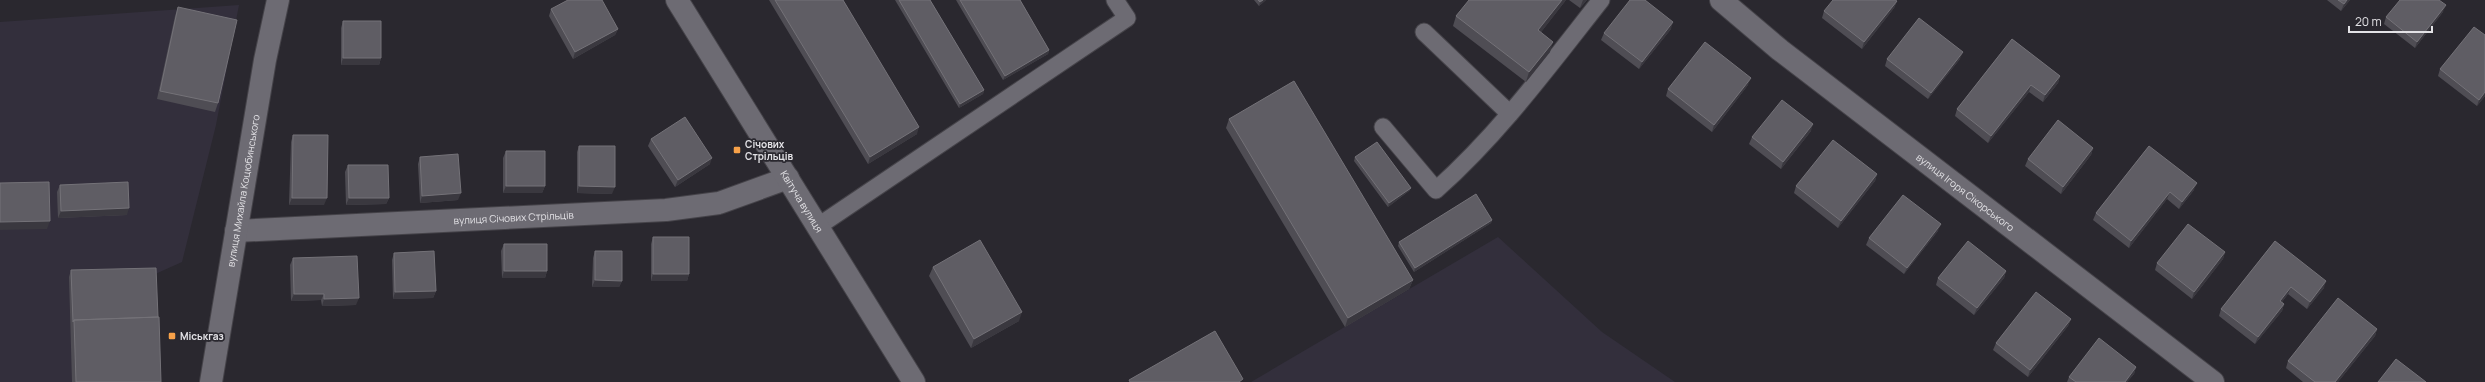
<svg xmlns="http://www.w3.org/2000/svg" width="2485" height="382" font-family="Manrope,sans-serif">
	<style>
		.built { fill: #332f3c }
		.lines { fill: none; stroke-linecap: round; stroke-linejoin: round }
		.service-casing { stroke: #454349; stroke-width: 19 }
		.minor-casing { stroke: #454349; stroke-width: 24 }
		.tertiary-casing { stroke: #454349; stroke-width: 24 }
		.service { stroke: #6d6b73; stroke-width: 17 }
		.minor { stroke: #6d6b73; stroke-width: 22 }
		.tertiary { stroke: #6d6b73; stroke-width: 22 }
		.wall { fill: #4f4d54 }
		.shaded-wall { fill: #3a383f }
		.building { fill: #5f5d64; stroke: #747278 }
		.poi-dot { fill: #f7a149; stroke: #2a282f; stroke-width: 1.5 }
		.labels { text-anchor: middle; stroke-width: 3.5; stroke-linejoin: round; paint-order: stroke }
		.poi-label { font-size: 10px; font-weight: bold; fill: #e3e2e6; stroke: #2a282f; text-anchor: start }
		.street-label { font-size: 10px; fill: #e3e2e6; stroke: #2a282f }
	</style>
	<rect width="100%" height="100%" fill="#2a282f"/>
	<path class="built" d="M239,5L216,125L182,262L153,275L160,382H0V22Z
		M1498,237L1602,332L1675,382H1251Z"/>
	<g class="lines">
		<defs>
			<path id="service" d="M1424,32L1510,114
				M1383,127L1436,190C1499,134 1549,66 1601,0
				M817,227L1127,18L1115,0"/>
			<g id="minor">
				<path id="s1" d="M1721,0L1780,50L2213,382"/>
				<path id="s2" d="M236,231L666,210L719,203L788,178"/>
				<path id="s3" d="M211,382L265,60L278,0"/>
			</g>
			<g id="tertiary">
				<path id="s4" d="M677,0L914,382"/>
			</g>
		</defs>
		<use href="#service" class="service-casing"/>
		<use href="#minor" class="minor-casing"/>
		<use href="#tertiary" class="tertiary-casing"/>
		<use href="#service" class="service"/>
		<use href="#minor" class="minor"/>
		<use href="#tertiary" class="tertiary"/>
	</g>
	<path class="wall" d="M769,0H843L917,134L868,164Z
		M895,0H930L984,90L983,94L959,108Z
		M956,0H1020L1049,50L1048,54L1003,80Z
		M1254,0H1266L1259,6Z
		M1566,0L1541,32L1550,52L1526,82L1453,26L1456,16Z
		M1569,0H1587L1580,8Z
		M2327,0H2350L2341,11Z
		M1897,1L1894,8L1862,49L1822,18L1824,11Z
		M178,7L218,103L215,112L157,99L175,16Z
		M551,9L618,29L615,35L573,59L549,16Z
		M2443,12L2415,48L2384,24L2386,17Z
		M343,21L381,58L379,65H341V28Z
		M1671,29L1639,69L1601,40L1604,33Z
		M2485,35V96L2477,106L2438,76L2440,69Z
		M2012,39L2060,76L2058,83L2043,102L2029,92L1988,143L1955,116L1957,109Z
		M1887,59H1960L1928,99L1885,66Z
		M1748,85L1712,132L1666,96L1668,89Z
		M1229,119L1413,280L1409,289L1345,327L1226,128Z
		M1811,131L1781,169L1749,144L1752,137Z
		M293,135L324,205H289L291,142Z
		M651,139L710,164L675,187L648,146Z
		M579,146L612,194L577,193V152Z
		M2149,146L2194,190L2179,209L2167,199L2129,248L2093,220L2096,213Z
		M2093,148L2091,155L2061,194L2025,166L2028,159Z
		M506,151L545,186L542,193H503V158Z
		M420,157L458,200L420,203L418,164Z
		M1355,157L1411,188L1409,191L1388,207L1354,161Z
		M348,165L389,198L386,204L346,205L345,172Z
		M1877,174L1875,181L1838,228L1794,193L1796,186Z
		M60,185L127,215L58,218L57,192Z
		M1492,220L1491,223L1414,272L1398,246L1399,242Z
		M1938,231L1904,274L1866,245L1869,238Z
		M653,237L689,274L687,281H651V244Z
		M2275,241L2324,288L2307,309L2288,294L2282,302L2284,304L2282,311L2255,344L2219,316L2221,309Z
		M504,244L547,271L545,278H502L501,251Z
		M595,251L622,281L619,287H592L593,258Z
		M2225,252L2223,259L2192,299L2155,270L2157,263Z
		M394,253L436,291L433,298L393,299L392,260Z
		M293,258L356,305L322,306L321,300L291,301L290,265Z
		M933,267L1019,321L971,348L929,276Z
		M71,270L161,382H72L69,277Z
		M2006,271L2004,278L1974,315L1936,285L1938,278Z
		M2071,319L2068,326L2028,377L1993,350L1996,343Z
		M2377,329L2375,336L2338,382H2303L2286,368L2288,361Z
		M2136,367L2134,374L2127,382H2067L2069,377Z"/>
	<path class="shaded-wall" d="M1263,0H1266L1259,6L1260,2Z
		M1562,0H1566L1535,40L1538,30Z
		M1583,0H1587L1580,8Z
		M2347,0H2350L2341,11L2344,4Z
		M1897,1L1894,8L1862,49L1864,42Z
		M2446,5L2443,12L2415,48L2417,42Z
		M1673,22L1671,29L1639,69L1642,62Z
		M618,29L615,35L573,59L575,52Z
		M1553,42L1550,52L1526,82L1529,72Z
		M1049,50L1048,54L1003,80L1005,76Z
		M1963,52L1960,59L1928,99L1931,93Z
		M343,58H381L379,65H341Z
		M2060,76L2058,83L2043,102L2045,95Z
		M1751,78L1748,85L1712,132L1714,125Z
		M2031,85L2029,92L1988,143L1991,136Z
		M984,90L983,94L959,108L960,104Z
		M2485,92V96L2477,106L2479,100Z
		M1813,124L1811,131L1781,169L1783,162Z
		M919,127L917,134L868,164L870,157Z
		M2093,148L2091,155L2061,194L2063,187Z
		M712,158L710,164L675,187L678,180Z
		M1877,174L1875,181L1838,228L1841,221Z
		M2197,183L2194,190L2179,209L2182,202Z
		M506,186H545L542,193H503Z
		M579,186L615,187L612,194L577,193Z
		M1411,188L1409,191L1388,207L1389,203Z
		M2170,192L2167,199L2129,248L2131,241Z
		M461,193L458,200L420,203L422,196Z
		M292,198H327L324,205H289Z
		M349,198H389L386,204L346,205Z
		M129,208L127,215L58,218L61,211Z
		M1492,220L1491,223L1414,272L1415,268Z
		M50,221L47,229L0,230V222Z
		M1941,224L1938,231L1904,274L1907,268Z
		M2225,252L2223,259L2192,299L2194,292Z
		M504,271H547L545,278H502Z
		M2006,271L2004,278L1974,315L1977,308Z
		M653,274H689L687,281H651Z
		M595,280L622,281L619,287H592Z
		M1413,280L1409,289L1345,327L1348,318Z
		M2326,281L2324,288L2307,309L2310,302Z
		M2291,287L2288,294L2278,307L2280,301Z
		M436,291L433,298L393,299L395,292Z
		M294,294H324L321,300L291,301Z
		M359,298L356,305L322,306L324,299Z
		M2284,304L2282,311L2255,344L2258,337Z
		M1022,312L1019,321L971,348L974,339Z
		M2071,319L2068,326L2028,377L2030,370Z
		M2377,329L2375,336L2338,382H2335Z
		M2136,367L2134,374L2127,382H2125Z"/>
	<path class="building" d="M568,0H602L618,29L575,52L551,9Z
		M775,0H843L919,127L870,157Z
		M899,0H930L984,90L960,104Z
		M960,0H1020L1049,50L1005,76Z
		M1258,0H1263L1260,2Z
		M1469,0H1562L1538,30L1553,42L1529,72L1456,16Z
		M1630,0H1645L1673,22L1642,62L1604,33Z
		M1833,0H1895L1897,1L1864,42L1824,11Z
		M2338,0H2347L2344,4Z
		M2400,0H2439L2446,5L2417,42L2386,17Z
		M178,7L237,20L218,103L160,91Z
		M1919,18L1963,52L1931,93L1887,59Z
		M343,21H381V58H343Z
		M2474,27L2485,35V92L2479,100L2440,69Z
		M2012,39L2060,76L2045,95L2031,85L1991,136L1957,109Z
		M1705,42L1751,78L1714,125L1668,89Z
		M1294,81L1413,280L1348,318L1229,119Z
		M1782,100L1813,124L1783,162L1752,137Z
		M685,117L712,158L678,180L651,139Z
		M2058,120L2093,148L2063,187L2028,159Z
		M293,135H328L327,198H292Z
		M1833,140L1877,174L1841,221L1796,186Z
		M1377,142L1411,188L1389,203L1355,157Z
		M579,146H615V187L579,186Z
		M2149,146L2197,183L2182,202L2170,192L2131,241L2096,213Z
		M506,151H545V186H506Z
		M458,154L461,193L422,196L420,157Z
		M348,165H388L389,198H349Z
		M49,182L50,221L0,222V183Z
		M128,182L129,208L61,211L60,185Z
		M1476,194L1492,220L1415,268L1399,242Z
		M1903,195L1941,224L1907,268L1869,238Z
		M2188,224L2225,252L2194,292L2157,263Z
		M653,237H689V274H653Z
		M980,240L1022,312L974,339L933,267Z
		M1968,241L2006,271L1977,308L1938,278Z
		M2275,241L2326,281L2310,302L2291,287L2280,301L2284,304L2258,337L2221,309Z
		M504,244H547V271H504Z
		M434,251L436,291L395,292L394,253Z
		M595,251H622V281L595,280Z
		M357,256L359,298L324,299V294H294L293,258Z
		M156,268L158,317L74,320L73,322L71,270Z
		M2036,292L2071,319L2030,370L1996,343Z
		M2338,298L2377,329L2335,382H2315L2288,361Z
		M159,317L161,382H76L74,320Z
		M1215,331L1243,379L1239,382H1130L1129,380Z
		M2099,338L2136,367L2125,382H2076L2069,377Z
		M2396,359L2426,382H2378Z"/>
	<g class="poi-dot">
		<rect x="733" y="146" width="8" height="8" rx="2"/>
		<rect x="168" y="332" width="8" height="8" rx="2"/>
	</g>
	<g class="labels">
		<g class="poi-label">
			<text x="745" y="148">Січових<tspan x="745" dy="12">Стрільців</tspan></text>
			<text x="180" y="340">Міськгаз</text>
		</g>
		<g class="street-label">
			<text dy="4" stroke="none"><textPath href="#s3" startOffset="194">вулиця Михайла Коцюбинського</textPath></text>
			<text dy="4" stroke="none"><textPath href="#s1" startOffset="311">вулиця Ігоря Сікорського</textPath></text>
			<text dy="4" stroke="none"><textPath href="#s4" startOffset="237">Квітуча вулиця</textPath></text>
			<text dy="4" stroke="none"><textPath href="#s2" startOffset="278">вулиця Січових Стрільців</textPath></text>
		</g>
	</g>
	<path d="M2349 26v6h83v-6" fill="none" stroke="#e3e2e6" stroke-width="2"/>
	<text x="2355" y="26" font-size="12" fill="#e3e2e6" stroke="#2a282f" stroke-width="3" paint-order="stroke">20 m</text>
</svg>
